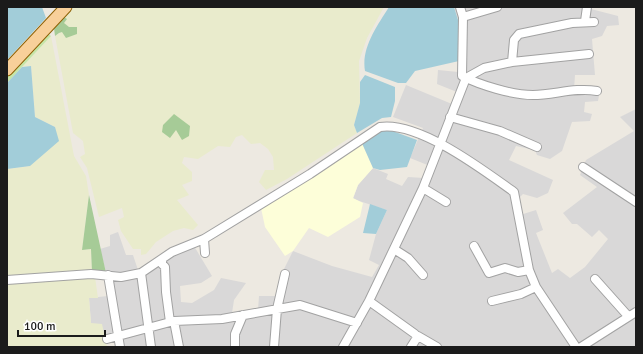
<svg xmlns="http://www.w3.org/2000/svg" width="643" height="354" font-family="Signika,sans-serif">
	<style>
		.residential { fill: #d9d8d8 }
		.education { fill: #fdfed9 }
		.farmland { fill: #e9ebcc }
		.grass { fill: #c6e6a8 }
		.forest { fill: #a6cb97 }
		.water { fill: #a2cdd9 }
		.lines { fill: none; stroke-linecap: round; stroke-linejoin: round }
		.minor-casing { stroke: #a2a2a2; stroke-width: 10 }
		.major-casing { stroke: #8d6105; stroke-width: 13 }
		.minor { stroke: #fff; stroke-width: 8 }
		.major { stroke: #f8d09a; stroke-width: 11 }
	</style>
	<rect width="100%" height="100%" fill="#ede9e1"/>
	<path class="residential" d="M454,7H591V9L618,16L619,25L607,26L602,36L592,39L595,75H575L574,89L600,90L598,101L585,102L584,112L592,114L590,121L572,122L562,151L550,159L537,155L535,150L516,146L509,160L553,180L548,193L537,198L523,194L518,199L520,215L536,210L543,230L536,233L552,273L558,269L570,278L585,267L608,239L599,230L592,237L577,224H572L563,213L597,187L580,175L586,160L634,131L620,117L636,109V347H118L117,339L105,340L91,323L89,298L108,296L106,273L100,249L110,246V235L118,232L126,255H133L138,270L191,241L212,276L201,283L180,286L181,302L192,303L214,290L221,278L246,283L234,300L232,313L258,310L259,296H278L282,273L293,251L332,266L372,277L379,265L369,260L376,234L387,210L353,199L358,185L373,168L388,174L386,179L402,186L408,177L424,178L430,166L410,158L423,128L393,117L406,85L452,104L457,92L437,84L438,70L458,72V20Z"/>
	<path class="education" d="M361,141L373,168L358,185L353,198L363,203L360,217L328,237L309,228L293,251L285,256L265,227L261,208Z"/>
	<path class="farmland" d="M74,7H384L367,38L359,61L360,103L354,125L357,133L287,179L266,190L259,182L265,170H274L273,157L268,149L260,143L251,144L242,135L236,137L230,147L218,146L198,159L184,157L182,163L192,172V181L182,185L189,195L177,200L198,225L193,230L184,228L173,231L156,242L146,254L141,255V249H133L121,231L118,220L124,217L122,208L99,217L87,168L80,157L85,154L83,141L73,133L55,36L69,27L63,23L67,19L64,17Z
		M51,36L74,156L86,176L89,195L82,250L91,249L92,272L7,279V169L30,166L55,127L35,117L31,66L22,67Z
		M95,277L98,298H89L91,323L102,324L107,347H7V284Z"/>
	<path class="grass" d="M47,33L51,36L7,83V76Z"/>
	<path class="forest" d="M64,17L67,19L64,23L69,27H77V34L66,38L62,32L59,33L55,36L54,28Z
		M174,114L190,126L189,136L182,140L176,130L170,138L162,132L163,125Z
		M89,195L106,273L92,272L91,249L82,250Z"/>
	<path class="water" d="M7,7H42L46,18L7,60Z
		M389,7H454L458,20L459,61L415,71L406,83H398L365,71C361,48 377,26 389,7Z
		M31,66L35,117L55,127L59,141L30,166L7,169V83L22,67Z
		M365,75L395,87V101L391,117L382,118L357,133L354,125L360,103V82Z
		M387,129L417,140L407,167L380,170L373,168L361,141L378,130Z
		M370,204L387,210L376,234L363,233Z"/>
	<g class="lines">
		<defs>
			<path id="minor" d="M460,7L463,17L462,76C480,85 512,95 533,95C554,95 575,87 597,91
				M463,17L497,7
				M585,21L587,7
				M512,62L589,54
				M450,117L500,131L537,147
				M583,167L636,202
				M423,188L446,202
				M204,239L205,253
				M474,246L489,273L505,268L518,272L529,270
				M394,249L408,258L423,275
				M162,259V264L165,267L166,292L170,322
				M141,273L151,347
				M108,275L120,347
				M595,279L628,316
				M7,280L91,274L121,277L141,273L172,252L204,239L310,174L380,127C419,121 483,170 514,192L529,270L536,287L576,347
				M369,301L415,334
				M492,301L521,294L536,287
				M174,321L179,347
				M107,339L174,321L222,319L300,305L357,323
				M235,347V334L243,315
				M274,347L277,309L285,274
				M343,347L369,301L423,188L466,78L484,68L512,62L514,40L519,34L572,23L594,22
				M411,347L418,336L437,347
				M581,347L636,312"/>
			<path id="major" d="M7,70L66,7"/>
		</defs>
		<use href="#minor" class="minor-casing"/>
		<use href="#major" class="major-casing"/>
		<use href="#minor" class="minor"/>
		<use href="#major" class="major"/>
	</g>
	<rect width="643" height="354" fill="none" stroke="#1b1b1b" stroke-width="16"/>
	<path d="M18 330v6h87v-6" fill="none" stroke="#1b1b1b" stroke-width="2"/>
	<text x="24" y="330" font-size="12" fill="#1b1b1b" stroke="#ffffff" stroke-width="3" paint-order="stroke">100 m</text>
</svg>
